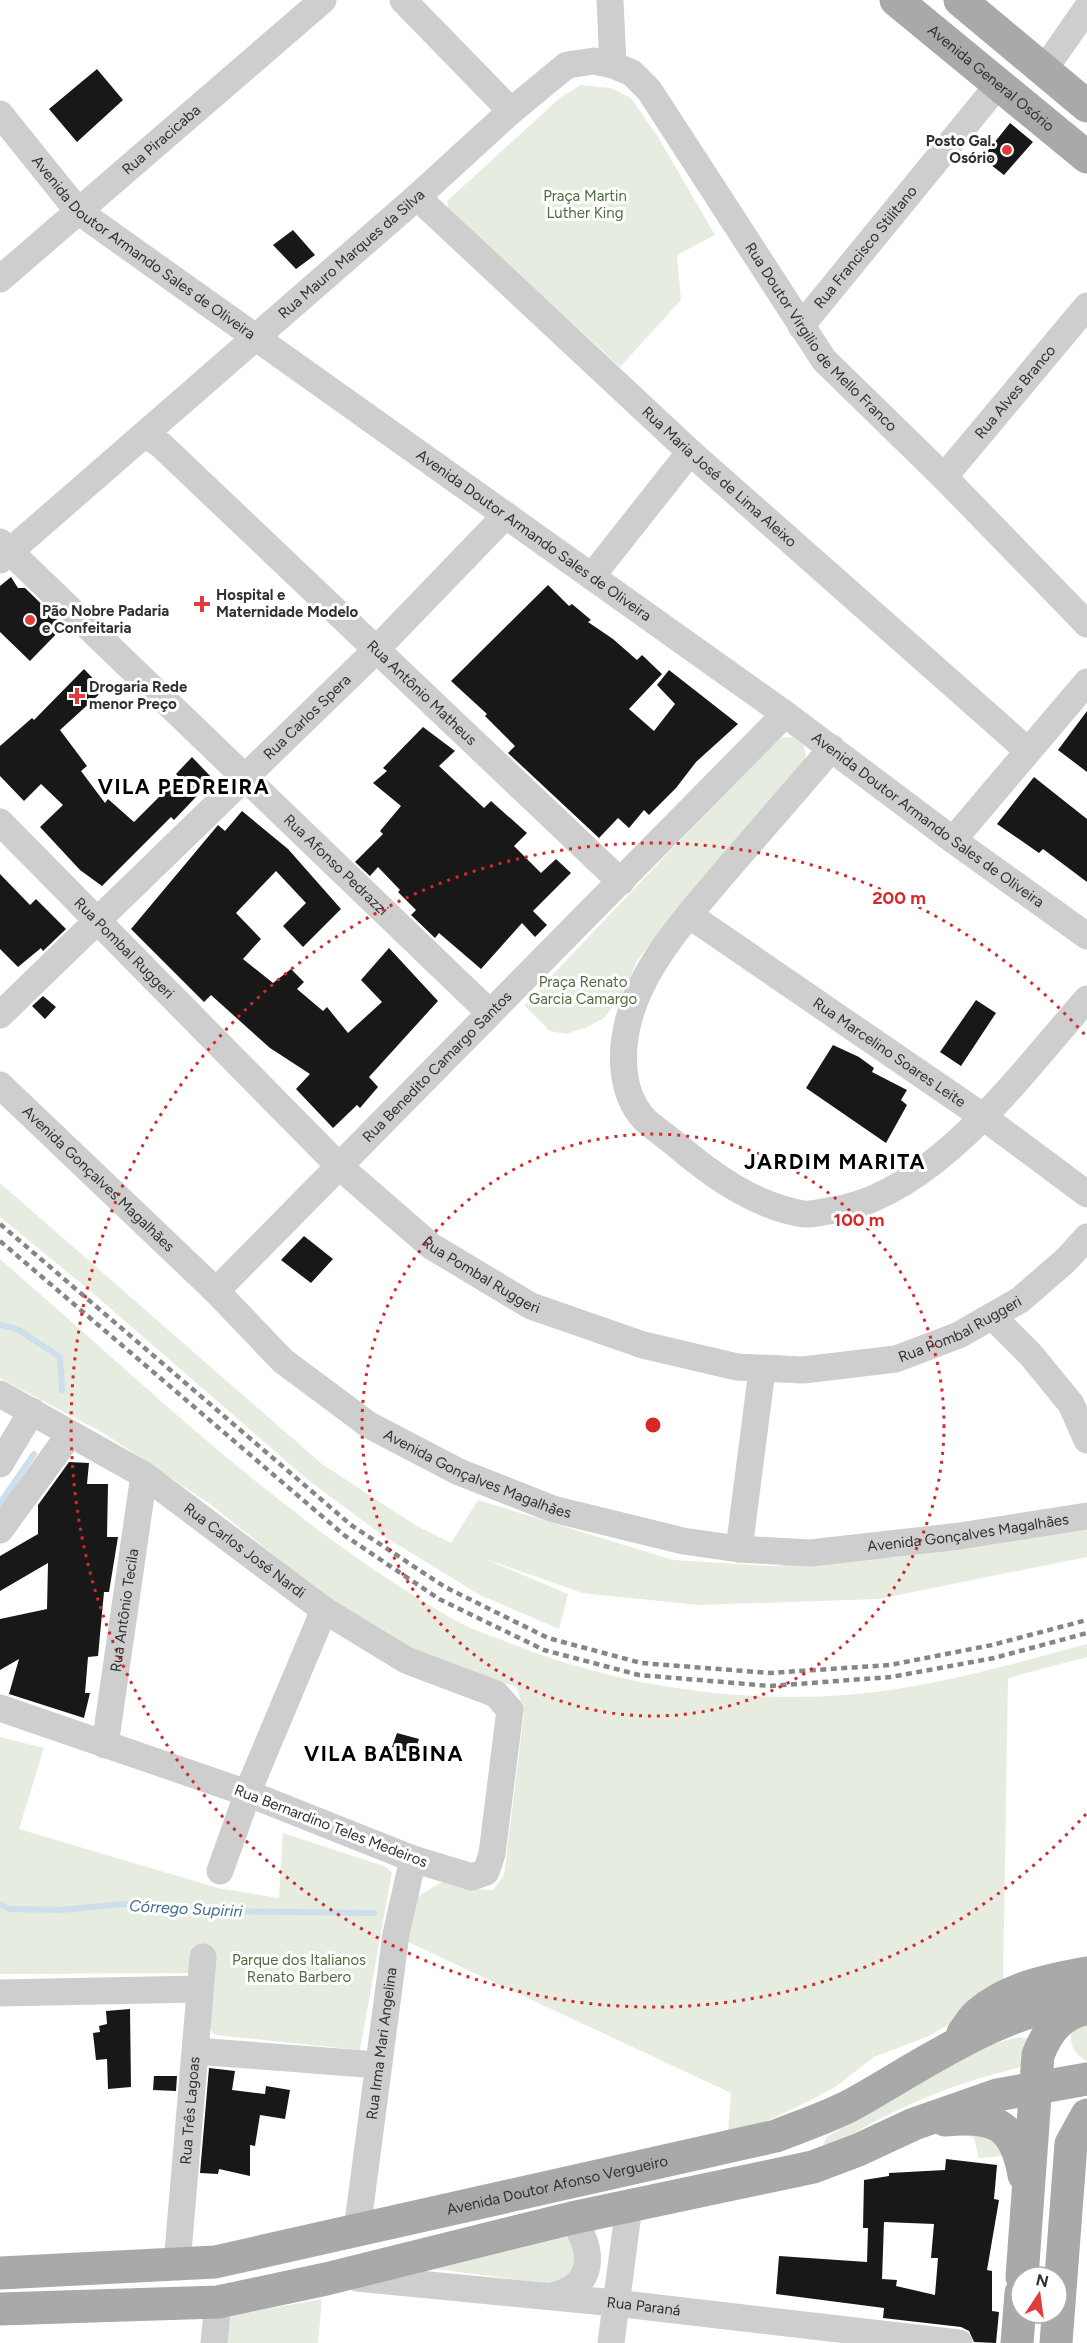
<svg xmlns="http://www.w3.org/2000/svg" width="1087" height="2343" font-family="Figtree,sans-serif">
	<style>
		.green { fill: #e6ede0 }
		.lines { fill: none; stroke-linecap: round; stroke-linejoin: round }
		.stream { stroke: #cddeec; stroke-width: 6 }
		.building { fill: #181818; fill-rule: evenodd }
		.minor { stroke: #cecece; stroke-width: 27 }
		.major { stroke: #a9a9a9; stroke-width: 33 }
		.rail { stroke: #868686; stroke-width: 4.5; stroke-dasharray: 6 4.5; stroke-linecap: butt }
		.ring { fill: none; stroke: #d62828; stroke-width: 3; stroke-dasharray: 3 6 }
		.poi-dot { fill: #df3d3c; stroke: #fff; stroke-width: 2 }
		.labels { text-anchor: middle; stroke-width: 6; stroke-linejoin: round; paint-order: stroke }
		.street-label { font-size: 15px; fill: #313131; stroke: #fff }
		.poi-label { font-size: 15px; font-weight: bold; fill: #313131; stroke: #fff; text-anchor: start }
		.park-label { font-size: 15px; fill: #516c3f; stroke: #fff }
		.water-label { font-size: 16px; font-style: italic; fill: #416c91; stroke: #fff }
		.district-label { font-size: 21px; font-weight: bold; letter-spacing: 1.5px; fill: #000; stroke: #fff }
		.centre { fill: #d62828; stroke: #fff; stroke-width: 3 }
		.ring-label { font-size: 18px; text-anchor: middle; font-weight: bold; fill: #d62828; stroke: #fff; stroke-width: 6; stroke-linejoin: round; paint-order: stroke }
	</style>
	<rect width="100%" height="100%" fill="#fff"/>
	<path class="green" d="M581,85L611,88L631,98L658,137L715,235L677,255L681,300L620,367L449,210L447,201L561,97Z
		M792,737L803,744L806,756L800,767L637,960L625,991L604,1018L587,1027L566,1034L550,1031L524,1005L765,751L781,738Z
		M0,1183L322,1464L415,1525L451,1543L478,1500L673,1560L772,1566L899,1557L1087,1530V1557L878,1599L699,1605L582,1593L483,1558L568,1594L559,1629L480,1595L385,1537L308,1480L88,1289L0,1217Z
		M0,1259C147,1386 289,1527 460,1623C476,1631 495,1637 512,1644C616,1685 732,1703 845,1695C927,1689 1008,1665 1087,1644V1657L1008,1678L1003,1987L973,2010L929,2036L874,2057L835,2087L805,2103L767,2121L728,2132L731,2093L408,1942L415,1898L442,1882L463,1888L493,1890L504,1875L524,1713L517,1687L418,1654L335,1604L210,1504L105,1434L0,1378Z
		M0,1737L44,1748L19,1829L218,1888L279,1898L283,1833L384,1866L392,1872L360,2050L216,2035L210,2030L192,1973L0,1974Z
		M1087,2014V2062C1071,2050 1069,2045 1072,2025Z
		M1020,2037L1027,2039L1025,2066C950,2084 893,2108 827,2149L822,2147L827,2137C886,2102 952,2050 1020,2037Z
		M980,2128L1012,2155L979,2158L974,2138L968,2134Z
		M570,2233L577,2267L556,2285L436,2269L435,2265Z
		M322,2299L318,2343H227L229,2319L233,2315Z"/>
	<g class="lines">
		<path class="stream" d="M0,1325L17,1329L60,1357L62,1390
			M0,1503L34,1454
			M0,1904L9,1909L61,1910L122,1904L218,1911L374,1913"/>
	</g>
	<path class="building" d="M97,69L123,100L77,142L49,109Z
		M1010,123L1033,142L1004,175L982,158Z
		M293,230L315,255L296,269L273,245Z
		M11,577L18,588H25L64,626L30,661L0,632V586Z
		M548,585L569,606L572,604L591,620L588,622L613,639L637,660L642,655L662,674L629,709L654,731L675,704L657,685L669,670L738,724L696,762L676,788L649,815L644,810L629,828L618,818L599,838L508,753L515,746L485,716L487,714L451,681Z
		M84,669L104,690L60,730L87,766L81,771L105,803L108,799L134,822L179,777L176,774L192,757L213,779L174,820L171,817L102,886L80,870L40,827L63,805L41,784L24,801L0,776V746L32,718L34,720Z
		M1087,711V772L1058,750Z
		M423,727L455,751L439,766L484,808L491,801L527,833L514,846L541,873L556,859L571,873L533,911L547,925L535,937L522,923L481,969L439,933L435,938L411,915L416,910L398,892L400,890L378,867L370,876L355,862L383,834L380,831L401,806L373,783L387,771L383,768Z
		M1034,777L1087,819V882L1043,849L1039,853L997,824Z
		M242,811L288,849L341,909L303,947L283,926L306,903L276,871L236,913L261,939L243,959L273,983L291,969L304,982L297,989L323,1011L327,1007L348,1033L382,1002L361,980L389,948L438,1001L369,1077L378,1087L360,1108L357,1105L333,1128L296,1089L310,1074L270,1048L211,995L204,1002L131,929L218,825L225,831Z
		M0,874L30,905L36,899L66,929L43,951L41,948L18,967L0,949Z
		M43,996L56,1007L45,1019L32,1006Z
		M976,1000L996,1013L961,1066L940,1052Z
		M833,1045L859,1057L874,1068L872,1072L907,1090L901,1100L907,1105L886,1143L806,1088Z
		M304,1236L333,1259L311,1283L281,1260Z
		M69,1462L89,1463L87,1484H108L107,1537H118L109,1592H104L98,1656L88,1657L85,1693H90L84,1718L9,1694L19,1659L0,1670V1619L47,1609L48,1563L0,1591V1556L38,1534V1505Z
		M397,1733L419,1739L414,1754L392,1747Z
		M130,2009L131,2087L108,2089L107,2059L96,2060L93,2033L100,2032L99,2026L107,2024L106,2011Z
		M209,2068L235,2071L232,2090L265,2094L266,2086L290,2090L285,2119L260,2115L255,2146L250,2145V2176L219,2169L218,2174L200,2173Z
		M154,2076H177L176,2091L153,2090Z
		M946,2159L997,2165L994,2199L999,2200L987,2270L992,2271V2311L999,2312L996,2343L974,2342L969,2331L961,2327L883,2318L884,2308L776,2294L779,2256L867,2262L868,2228H863L864,2180L889,2176V2173L945,2170ZM884,2222L934,2224L931,2258H938L935,2295L896,2286L897,2280L882,2279Z"/>
	<g class="lines">
		<g class="minor">
			<path d="M403,0L511,111"/>
			<path d="M610,0L613,65"/>
			<path d="M1044,70L1087,8"/>
			<path id="s1" d="M0,114L78,211L785,714L953,840L1087,936"/>
			<path id="s2" d="M417,197L690,452L1027,750"/>
			<path id="s3" d="M0,279L323,0"/>
			<path id="s4" d="M801,326L998,85"/>
			<path id="s5" d="M141,438H151L161,445L621,882"/>
			<path id="s6" d="M944,477L1087,306"/>
			<path id="s7" d="M0,542L490,1013"/>
			<path id="s8" d="M0,560L417,197L511,111L567,65L594,61L613,65L632,73L649,90L824,360L944,477L1087,624"/>
			<path d="M592,576L690,452"/>
			<path d="M832,748C798,787 764,827 730,866C696,906 650,956 633,1006C620,1042 617,1090 645,1120C654,1128 664,1135 673,1142C710,1174 754,1206 804,1214C811,1215 821,1212 828,1211C932,1199 1021,1073 1087,999"/>
			<path id="s9" d="M0,822L340,1167L431,1246L531,1306L643,1345L737,1367L803,1370L896,1359L959,1335L1020,1300L1066,1260L1087,1237"/>
			<path d="M953,840L1087,682"/>
			<path id="s10" d="M689,915L982,1116L1087,1194"/>
			<path id="s11" d="M0,1015L368,658L506,515"/>
			<path id="s12" d="M0,1085L216,1291L283,1361L369,1425L459,1472L553,1509L683,1541L739,1549L810,1553L960,1536L1087,1516"/>
			<path id="s13" d="M216,1291L785,714"/>
			<path d="M992,1316L1031,1355L1071,1404L1087,1440"/>
			<path id="s14" d="M0,1394L144,1475L324,1610L406,1660L496,1694L510,1710L492,1854L486,1872L472,1877L413,1859L247,1793L0,1708"/>
			<path d="M0,1464L32,1411"/>
			<path d="M0,1530L70,1434"/>
			<path d="M739,1549L762,1370"/>
			<path id="s15" d="M105,1745L144,1475"/>
			<path d="M220,1871L251,1784L324,1610"/>
			<path d="M0,1993L200,1989"/>
			<path d="M196,2051L378,2065"/>
			<path id="s16" d="M357,2230L396,1934L413,1859"/>
			<path id="s17" d="M177,2264L203,1957"/>
			<path id="s18" d="M357,2278L615,2303L959,2343"/>
			<path d="M551,2296C597,2287 594,2250 572,2218"/>
			<path d="M214,2343L218,2302"/>
			<path d="M611,2343L629,2206"/>
		</g>
		<g class="major">
			<path id="s19" d="M896,0L1087,157"/>
			<path d="M960,0L1087,106"/>
			<path d="M963,2033C968,2027 972,2019 978,2014C1008,1988 1048,1980 1087,1973"/>
			<path d="M945,2120C995,2115 1015,2124 1024,2175"/>
			<path id="s20" d="M0,2273L215,2262L776,2136C801,2126 829,2117 853,2104C918,2068 1010,2002 1087,2002"/>
			<path d="M1022,2277L1038,2055C1047,2032 1060,2014 1085,2009"/>
			<path d="M0,2309L218,2302L326,2279L572,2218L813,2167L858,2150L914,2124L997,2095L1087,2079"/>
			<path d="M1017,2343L1021,2293"/>
			<path d="M1056,2343L1071,2144L1087,2115"/>
		</g>
		<path class="rail" d="M0,1224L351,1525L445,1587L548,1638L641,1663L770,1673L890,1665L992,1645L1087,1620
			M0,1241L344,1535L439,1599L544,1650L639,1675L770,1686L891,1677L994,1658L1087,1633"/>
	</g>
	<g class="ring">
		<circle cx="653" cy="1425" r="291"/>
		<path d="M1086 1814A582 582 0 1 1 1086 1036"/>
	</g>
	<g class="poi-dot">
		<circle cx="1007" cy="150" r="6"/>
		<path d="M199 595h6v6h6v6h-6v6h-6v-6h-6v-6h6z"/>
		<circle cx="30" cy="620" r="6"/>
		<path d="M74 687h6v6h6v6h-6v6h-6v-6h-6v-6h6z"/>
	</g>
	<g class="labels">
		<g class="street-label">
			<text dy="5" stroke="none"><textPath href="#s19" startOffset="123">Avenida General Osório</textPath></text>
			<text dy="5" stroke="none"><textPath href="#s3" startOffset="213">Rua Piracicaba</textPath></text>
			<text dy="5" stroke="none"><textPath href="#s1" startOffset="198">Avenida Doutor Armando Sales de Oliveira</textPath></text>
			<text dy="5" stroke="none"><textPath href="#s4" startOffset="102">Rua Francisco Stilitano</textPath></text>
			<text dy="5" stroke="none"><textPath href="#s8" startOffset="466">Rua Mauro Marques da Silva</textPath></text>
			<text dy="5" stroke="none"><textPath href="#s8" startOffset="1146">Rua Doutor Virgilio de Mello Franco</textPath></text>
			<text dy="5" stroke="none"><textPath href="#s6" startOffset="111">Rua Alves Branco</textPath></text>
			<text dy="5" stroke="none"><textPath href="#s2" startOffset="412">Rua Maria José de Lima Aleixo</textPath></text>
			<text dy="5" stroke="none"><textPath href="#s1" startOffset="684">Avenida Doutor Armando Sales de Oliveira</textPath></text>
			<text dy="5" stroke="none"><textPath href="#s5" startOffset="382">Rua Antônio Matheus</textPath></text>
			<text dy="5" stroke="none"><textPath href="#s11" startOffset="428">Rua Carlos Spera</textPath></text>
			<text dy="5" stroke="none"><textPath href="#s1" startOffset="1170">Avenida Doutor Armando Sales de Oliveira</textPath></text>
			<text dy="5" stroke="none"><textPath href="#s7" startOffset="466">Rua Afonso Pedrazzi</textPath></text>
			<text dy="5" stroke="none"><textPath href="#s9" startOffset="177">Rua Pombal Ruggeri</textPath></text>
			<text dy="5" stroke="none"><textPath href="#s10" startOffset="243">Rua Marcelino Soares Leite</textPath></text>
			<text dy="5" stroke="none"><textPath href="#s13" startOffset="315">Rua Benedito Camargo Santos</textPath></text>
			<text dy="5" stroke="none"><textPath href="#s12" startOffset="136">Avenida Gonçalves Magalhães</textPath></text>
			<text dy="5" stroke="none"><textPath href="#s9" startOffset="663">Rua Pombal Ruggeri</textPath></text>
			<text dy="5" stroke="none"><textPath href="#s9" startOffset="1167">Rua Pombal Ruggeri</textPath></text>
			<text dy="5" stroke="none"><textPath href="#s12" startOffset="622">Avenida Gonçalves Magalhães</textPath></text>
			<text dy="5" stroke="none"><textPath href="#s12" startOffset="1126">Avenida Gonçalves Magalhães</textPath></text>
			<text dy="5" stroke="none"><textPath href="#s14" startOffset="291">Rua Carlos José Nardi</textPath></text>
			<text dy="5" stroke="none"><textPath href="#s15" startOffset="136">Rua Antônio Tecila</textPath></text>
			<text transform="translate(331 1826) rotate(21)" y="5">Rua Bernardino Teles Medeiros</text>
			<text dy="5" stroke="none"><textPath href="#s16" startOffset="188">Rua Irma Mari Angelina</textPath></text>
			<text dy="5" stroke="none"><textPath href="#s17" startOffset="154">Rua Três Lagoas</textPath></text>
			<text dy="5" stroke="none"><textPath href="#s20" startOffset="566">Avenida Doutor Afonso Vergueiro</textPath></text>
			<text dy="5" stroke="none"><textPath href="#s18" startOffset="288">Rua Paraná</textPath></text>
		</g>
		<g class="poi-label">
			<text x="995" y="146" text-anchor="end">Posto Gal.<tspan x="995" dy="17">Osório</tspan></text>
			<text x="216" y="600">Hospital e<tspan x="216" dy="17">Maternidade Modelo</tspan></text>
			<text x="42" y="616">Pão Nobre Padaria<tspan x="42" dy="17">e Confeitaria</tspan></text>
			<text x="89" y="692">Drogaria Rede<tspan x="89" dy="17">menor Preço</tspan></text>
		</g>
		<g class="park-label">
			<text x="585" y="201">Praça Martin<tspan x="585" dy="17">Luther King</tspan></text>
			<text x="583" y="987">Praça Renato<tspan x="583" dy="17">Garcia Camargo</tspan></text>
			<text x="299" y="1965">Parque dos Italianos<tspan x="299" dy="17">Renato Barbero</tspan></text>
		</g>
		<g class="water-label">
			<text transform="translate(186 1908) rotate(3)" y="6">Córrego Supiriri</text>
		</g>
		<g class="district-label">
			<text x="184" y="794">VILA PEDREIRA</text>
			<text x="835" y="1169">JARDIM MARITA</text>
			<text x="384" y="1761">VILA BALBINA</text>
		</g>
	</g>
	<circle cx="653" cy="1425" r="9" class="centre"/>
	<g class="ring-label">
		<text x="899" y="904">200 m</text>
		<text x="859" y="1226">100 m</text>
	</g>
	<g transform="translate(1039 2295) rotate(13)"><circle r="28" fill="#ffffff" stroke="#adadad" stroke-width="1.5"/>
	<path d="M0-4.5L10 22L0 15L-10 22Z" fill="#df3d3c"/>
	<text y="-9" font-size="16" font-weight="bold" text-anchor="middle" fill="#313131">N</text>
	</g>
</svg>
